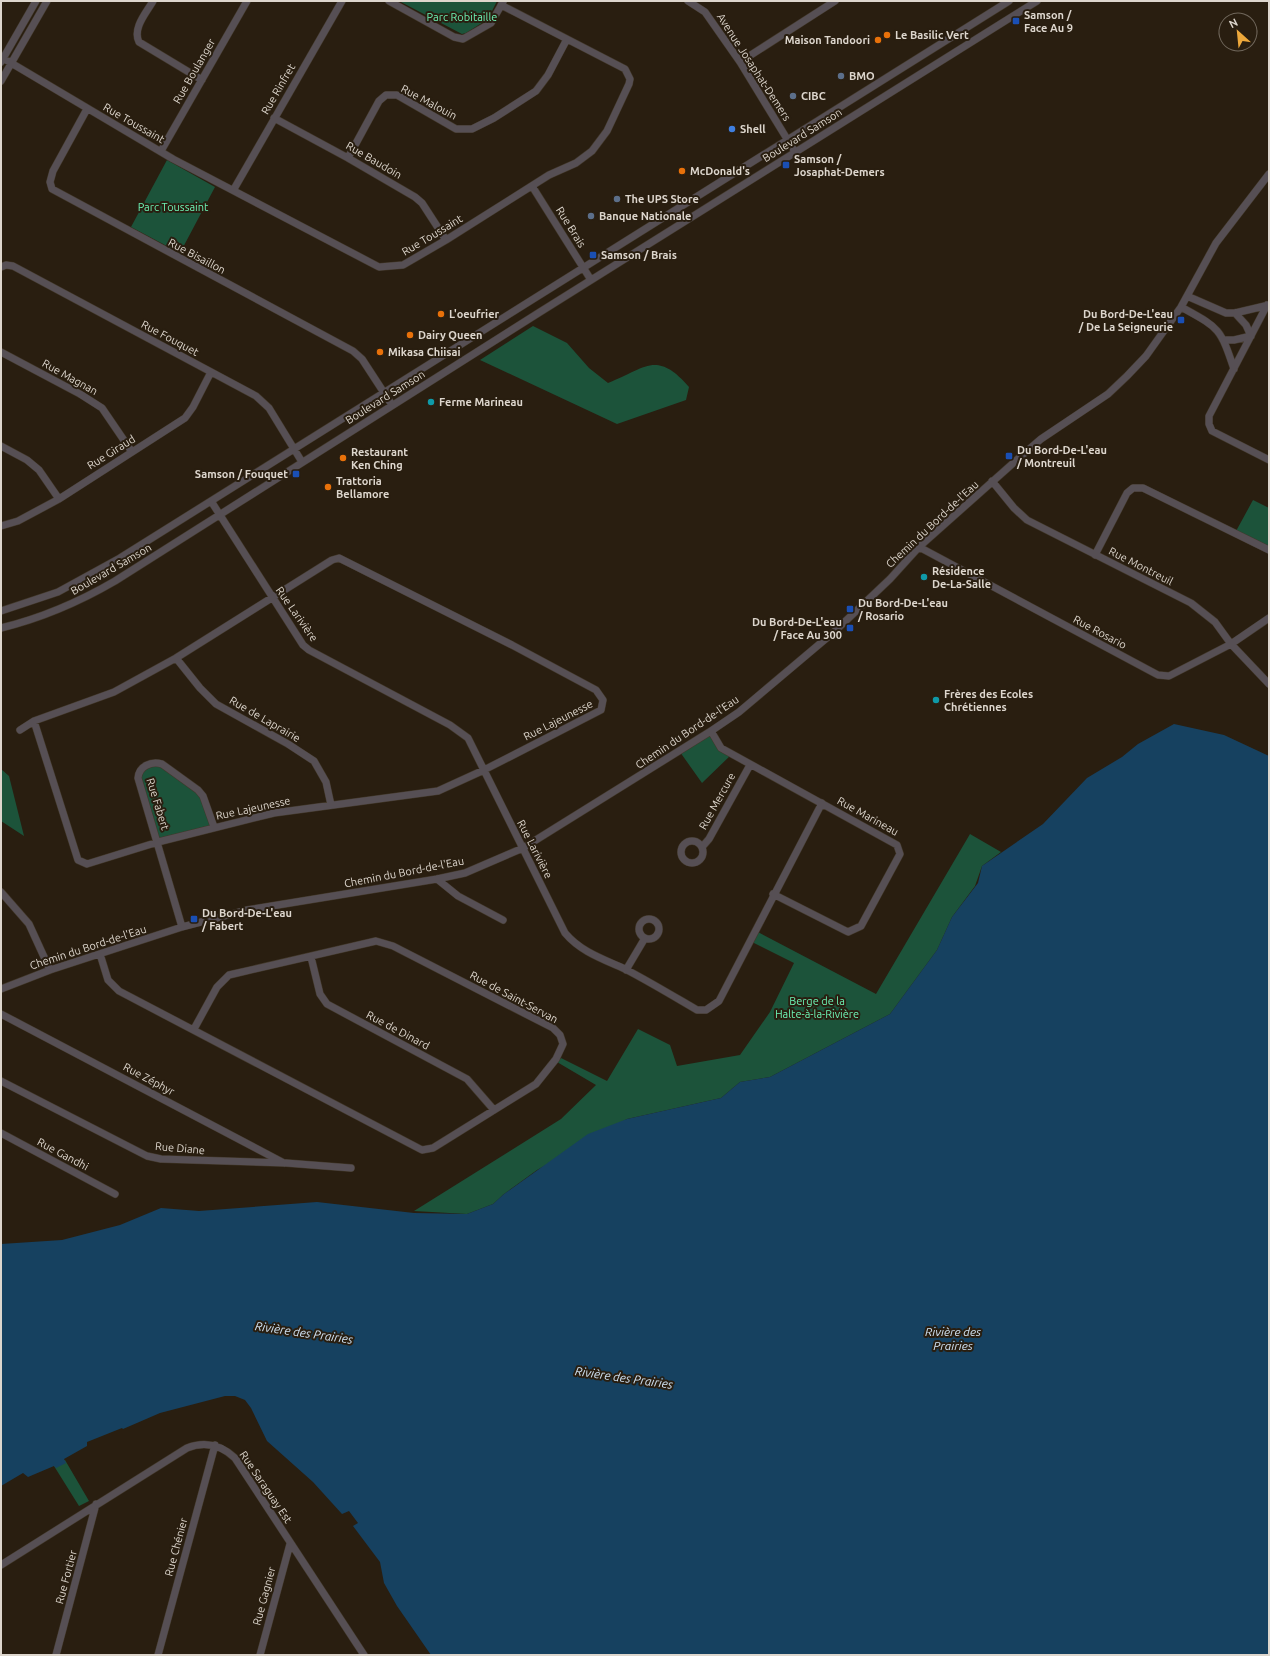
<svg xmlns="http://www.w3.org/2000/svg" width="1270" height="1656" font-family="Ubuntu,sans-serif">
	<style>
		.green { fill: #1c533a }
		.water { fill: #164160 }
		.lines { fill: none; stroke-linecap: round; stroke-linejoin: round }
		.minor-casing { stroke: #42382a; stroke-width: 8 }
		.minor { stroke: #564f54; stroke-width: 7 }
		.transit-dot { fill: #1a4fb4; stroke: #291e10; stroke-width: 1.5 }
		.food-dot { fill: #e8710a; stroke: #291e10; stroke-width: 1.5 }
		.service-dot { fill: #5c6f8a; stroke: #291e10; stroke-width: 1.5 }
		.shop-dot { fill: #3f7fe0; stroke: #291e10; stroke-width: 1.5 }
		.culture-dot { fill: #0f9aa8; stroke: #291e10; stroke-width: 1.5 }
		.labels { text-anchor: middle; stroke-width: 4; stroke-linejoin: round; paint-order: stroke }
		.poi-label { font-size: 11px; font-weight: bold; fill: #ddd6cd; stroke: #291e10; text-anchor: start }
		.park-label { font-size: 11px; fill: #6df4b6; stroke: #291e10 }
		.street-label { font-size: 11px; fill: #ddd6cd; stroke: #291e10 }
		.water-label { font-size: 12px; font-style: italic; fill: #cfe1f2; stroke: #291e10 }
	</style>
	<rect width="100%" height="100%" fill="#291e10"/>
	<path class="green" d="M399,1H497L488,19L466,33L462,34Z
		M167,160L215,187L180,253L131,227Z
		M533,326L567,343L589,368L608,383C645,369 656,349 689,387L686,400L617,424L480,360Z
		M1253,500L1269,508V550L1235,533Z
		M711,731L721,748L732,754L702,783L680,752Z
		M156,762L198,790L214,827L158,842L138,772Z
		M1,769L9,776L24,836L1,821Z
		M970,834L1001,852L982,866L975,886L952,917L937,950L890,1014L770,1077L740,1082L721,1098L627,1119L537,1170L504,1194L493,1204L467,1214L414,1211L561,1119L596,1085L557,1062L561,1058L607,1081L638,1029L670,1045L677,1066L740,1055L770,1012L794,963L750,941L756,931L876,994Z
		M65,1460L89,1501L79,1506L54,1466Z"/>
	<path class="water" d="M1174,724L1224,735L1269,756V1655H431L397,1606L384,1583L380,1562L353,1526L358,1523L349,1511L342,1514L313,1482L267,1441L251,1408L245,1400L235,1396H225L160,1413L123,1429L122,1428L87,1442V1446L64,1459L66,1463L56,1468L54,1466L28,1477L23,1473L1,1486V1244L62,1240L120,1225L161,1208L199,1211L317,1202L414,1213L467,1214L493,1204L504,1194L588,1134L627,1119L721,1098L740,1082L770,1077L890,1014L937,950L952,917L978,883L982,866L1043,824L1087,778L1122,757L1138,744Z"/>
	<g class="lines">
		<defs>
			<path id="minor" d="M153,1C147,12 132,28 139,42L202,80
				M389,1L454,37L463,39L491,23L503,2
				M688,1L705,12L740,62L795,152
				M1,57L173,159L379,267L403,265L446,240L549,175L576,163L592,151L607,131L629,84L630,79L625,69L501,5
				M1,62L36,1
				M740,62L835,1
				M1,81L47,1
				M87,109L53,171L50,182L52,189L353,351L362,359L392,405
				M274,118L348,158L415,197L422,203L446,240
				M161,151L247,1
				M348,158L379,101L386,95H397L456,129H472L494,118L536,91L548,75L567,39
				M532,186L591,280
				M234,189L342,1
				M1,267L6,265L13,266L256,396L269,408L302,462
				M1187,296L1226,313H1235L1269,305
				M1267,305L1209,416V424L1212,431L1269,460
				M1181,307C1219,328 1220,327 1234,369
				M1235,313L1246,325L1251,336
				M1224,340H1234L1251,336
				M1,352L80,394L102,408L132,452
				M1,446L27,460L39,470L59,499
				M992,481L1014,508L1027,520L1191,603L1215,622L1231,644L1269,684
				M211,501L303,645L309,650L450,725L468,738L565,933C581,952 603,959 625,969C650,982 673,996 697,1010H706L719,1001L822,803
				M1,526L18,521L59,499L185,418L193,407L211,372
				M919,547L1158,675L1169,676L1231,644L1269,618
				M1095,555L1127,493L1133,488H1143L1269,550
				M339,558L512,645L596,690L603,700L601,710L484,770L438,791L274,813L158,842L87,864L78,860L34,721L114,692L176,658L332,560Z
				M1,611L58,592L120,558L1009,1
				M1,628C42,618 79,602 115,581L540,312L1037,1
				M176,658L200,688L216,704L288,744L314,761L326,782L331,805
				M20,730L34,721
				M711,731L721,748L897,845L900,854L861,926L848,932L773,894
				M681 852a11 11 0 1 1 22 0a11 11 0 1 1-22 0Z
				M702,847L709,839L750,765
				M437,879L458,896L503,920
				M1,892L29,924L50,970
				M639 929a10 10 0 1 1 20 0a10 10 0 1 1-20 0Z
				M182,927L138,778C139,766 151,761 162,764L198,790L203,796L214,827
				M100,954L108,980L119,991L422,1150L433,1148L536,1084L556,1059L563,1044L560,1035L553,1028L393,946L376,941L229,975L217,987L194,1029
				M311,957L320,994L327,1004L467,1079L494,1110
				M626,970L645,938
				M1,989L50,970L182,927L247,910L437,879L465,873L523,848L711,731L739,712L835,631L890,579L919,547L1020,457L1041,439L1108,394L1127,376L1146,356L1181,307L1216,243L1269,174
				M1,1014L284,1163
				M1,1081L147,1156L161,1159L286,1163L351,1168
				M1,1133L115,1194
				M1,1565L187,1448C205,1441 221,1445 235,1458L364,1655
				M56,1655L96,1504
				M158,1655L215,1445
				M260,1655L290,1544"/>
		</defs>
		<use href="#minor" class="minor-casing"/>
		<use href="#minor" class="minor"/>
	</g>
	<g class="transit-dot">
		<rect x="1012" y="17" width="8" height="8" rx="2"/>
		<rect x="782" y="161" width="8" height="8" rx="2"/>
		<rect x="589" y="251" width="8" height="8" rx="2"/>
		<rect x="1177" y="316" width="8" height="8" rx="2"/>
		<rect x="1005" y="452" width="8" height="8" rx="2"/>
		<rect x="292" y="470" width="8" height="8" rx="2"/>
		<rect x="846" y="605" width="8" height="8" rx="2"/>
		<rect x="846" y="624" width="8" height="8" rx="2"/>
		<rect x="190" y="915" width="8" height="8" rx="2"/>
	</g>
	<g class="food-dot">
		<circle cx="887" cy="35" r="4"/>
		<circle cx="878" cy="40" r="4"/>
		<circle cx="682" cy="171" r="4"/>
		<circle cx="441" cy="314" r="4"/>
		<circle cx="410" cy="335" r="4"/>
		<circle cx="380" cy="352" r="4"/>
		<circle cx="343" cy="458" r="4"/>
		<circle cx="328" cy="487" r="4"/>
	</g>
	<g class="service-dot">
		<circle cx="841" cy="76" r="4"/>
		<circle cx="793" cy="96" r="4"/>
		<circle cx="617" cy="199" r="4"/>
		<circle cx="591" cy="216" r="4"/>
	</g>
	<circle class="shop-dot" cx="732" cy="129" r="4"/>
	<g class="culture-dot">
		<circle cx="431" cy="402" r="4"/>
		<circle cx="924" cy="577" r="4"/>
		<circle cx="936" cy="700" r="4"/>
	</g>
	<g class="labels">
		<g class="poi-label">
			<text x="1024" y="19">Samson /<tspan x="1024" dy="13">Face Au 9</tspan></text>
			<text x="895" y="39">Le Basilic Vert</text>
			<text x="870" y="44" text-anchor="end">Maison Tandoori</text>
			<text x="849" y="80">BMO</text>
			<text x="801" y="100">CIBC</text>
			<text x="740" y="133">Shell</text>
			<text x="794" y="163">Samson /<tspan x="794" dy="13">Josaphat-Demers</tspan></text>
			<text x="690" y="175">McDonald's</text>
			<text x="625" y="203">The UPS Store</text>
			<text x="599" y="220">Banque Nationale</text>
			<text x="601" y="259">Samson / Brais</text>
			<text x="449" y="318">L'oeufrier</text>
			<text x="1173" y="318" text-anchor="end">Du Bord-De-L'eau<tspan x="1173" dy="13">/ De La Seigneurie</tspan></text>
			<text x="418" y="339">Dairy Queen</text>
			<text x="388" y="356">Mikasa Chiisai</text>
			<text x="439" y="406">Ferme Marineau</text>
			<text x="1017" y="454">Du Bord-De-L'eau<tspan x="1017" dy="13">/ Montreuil</tspan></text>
			<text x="351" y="456">Restaurant<tspan x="351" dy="13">Ken Ching</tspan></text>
			<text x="288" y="478" text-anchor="end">Samson / Fouquet</text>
			<text x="336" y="485">Trattoria<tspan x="336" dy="13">Bellamore</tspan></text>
			<text x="932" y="575">Résidence<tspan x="932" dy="13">De-La-Salle</tspan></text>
			<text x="858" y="607">Du Bord-De-L'eau<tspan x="858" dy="13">/ Rosario</tspan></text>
			<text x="842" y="626" text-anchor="end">Du Bord-De-L'eau<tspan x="842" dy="13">/ Face Au 300</tspan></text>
			<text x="944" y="698">Frères des Ecoles<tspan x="944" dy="13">Chrétiennes</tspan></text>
			<text x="202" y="917">Du Bord-De-L'eau<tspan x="202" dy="13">/ Fabert</tspan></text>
		</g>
		<g class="park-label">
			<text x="462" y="21">Parc Robitaille</text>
			<text x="173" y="211">Parc Toussaint</text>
			<text x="817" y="1005">Berge de la<tspan x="817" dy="13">Halte-à-la-Rivière</tspan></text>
		</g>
		<g class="street-label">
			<text transform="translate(754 67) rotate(57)" y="4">Avenue Josaphat-Demers</text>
			<text transform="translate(194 71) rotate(-60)" y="4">Rue Boulanger</text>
			<text transform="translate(278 89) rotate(-60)" y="4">Rue Rinfret</text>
			<text transform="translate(429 102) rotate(28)" y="4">Rue Malouin</text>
			<text transform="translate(134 123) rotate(30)" y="4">Rue Toussaint</text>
			<text transform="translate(802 135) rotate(-32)" y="4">Boulevard Samson</text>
			<text transform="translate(374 160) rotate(30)" y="4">Rue Baudoin</text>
			<text transform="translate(571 227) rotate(58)" y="4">Rue Brais</text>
			<text transform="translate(432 235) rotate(-31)" y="4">Rue Toussaint</text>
			<text transform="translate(197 256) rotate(28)" y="4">Rue Bisaillon</text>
			<text transform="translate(170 338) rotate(28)" y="4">Rue Fouquet</text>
			<text transform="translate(70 377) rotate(29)" y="4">Rue Magnan</text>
			<text transform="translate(385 397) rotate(-32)" y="4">Boulevard Samson</text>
			<text transform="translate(111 452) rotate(-32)" y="4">Rue Giraud</text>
			<text transform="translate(932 524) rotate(-43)" y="4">Chemin du Bord-de-l'Eau</text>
			<text transform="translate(1141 566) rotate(27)" y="4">Rue Montreuil</text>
			<text transform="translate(111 569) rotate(-30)" y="4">Boulevard Samson</text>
			<text transform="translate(297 614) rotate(55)" y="4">Rue Larivière</text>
			<text transform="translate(1100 632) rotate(28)" y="4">Rue Rosario</text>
			<text transform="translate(265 719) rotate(30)" y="4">Rue de Laprairie</text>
			<text transform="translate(558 720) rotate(-27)" y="4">Rue Lajeunesse</text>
			<text transform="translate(687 732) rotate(-34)" y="4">Chemin du Bord-de-l'Eau</text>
			<text transform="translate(717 801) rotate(-61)" y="4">Rue Mercure</text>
			<text transform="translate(158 804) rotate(73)" y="4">Rue Fabert</text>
			<text transform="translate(253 808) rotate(-12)" y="4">Rue Lajeunesse</text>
			<text transform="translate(868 816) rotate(29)" y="4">Rue Marineau</text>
			<text transform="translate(535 849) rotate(63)" y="4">Rue Larivière</text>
			<text transform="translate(404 872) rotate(-11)" y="4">Chemin du Bord-de-l'Eau</text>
			<text transform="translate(88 947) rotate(-18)" y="4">Chemin du Bord-de-l'Eau</text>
			<text transform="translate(514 997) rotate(28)" y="4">Rue de Saint-Servan</text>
			<text transform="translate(398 1030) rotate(28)" y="4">Rue de Dinard</text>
			<text transform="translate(149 1079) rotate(28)" y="4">Rue Zéphyr</text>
			<text transform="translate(180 1148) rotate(5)" y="4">Rue Diane</text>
			<text transform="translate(63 1154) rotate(28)" y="4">Rue Gandhi</text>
			<text transform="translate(266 1487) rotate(56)" y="4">Rue Saraguay Est</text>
			<text transform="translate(176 1547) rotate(-75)" y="4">Rue Chénier</text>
			<text transform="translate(66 1577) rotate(-75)" y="4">Rue Fortier</text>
			<text transform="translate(264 1596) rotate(-75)" y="4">Rue Gagnier</text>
		</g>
		<g class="water-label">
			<text x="953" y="1336">Rivière des<tspan x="953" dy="14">Prairies</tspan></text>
			<text transform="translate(304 1333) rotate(8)" y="4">Rivière des Prairies</text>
			<text transform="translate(624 1378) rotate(8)" y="4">Rivière des Prairies</text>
		</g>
	</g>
	<rect width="1270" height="1656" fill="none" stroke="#ddd6cd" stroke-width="4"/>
	<g transform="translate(1238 32) rotate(333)"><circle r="19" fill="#291e10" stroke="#71685c"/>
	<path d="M0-3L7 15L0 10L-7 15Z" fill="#eda83b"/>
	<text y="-6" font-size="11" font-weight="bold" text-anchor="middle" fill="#ddd6cd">N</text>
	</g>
</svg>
